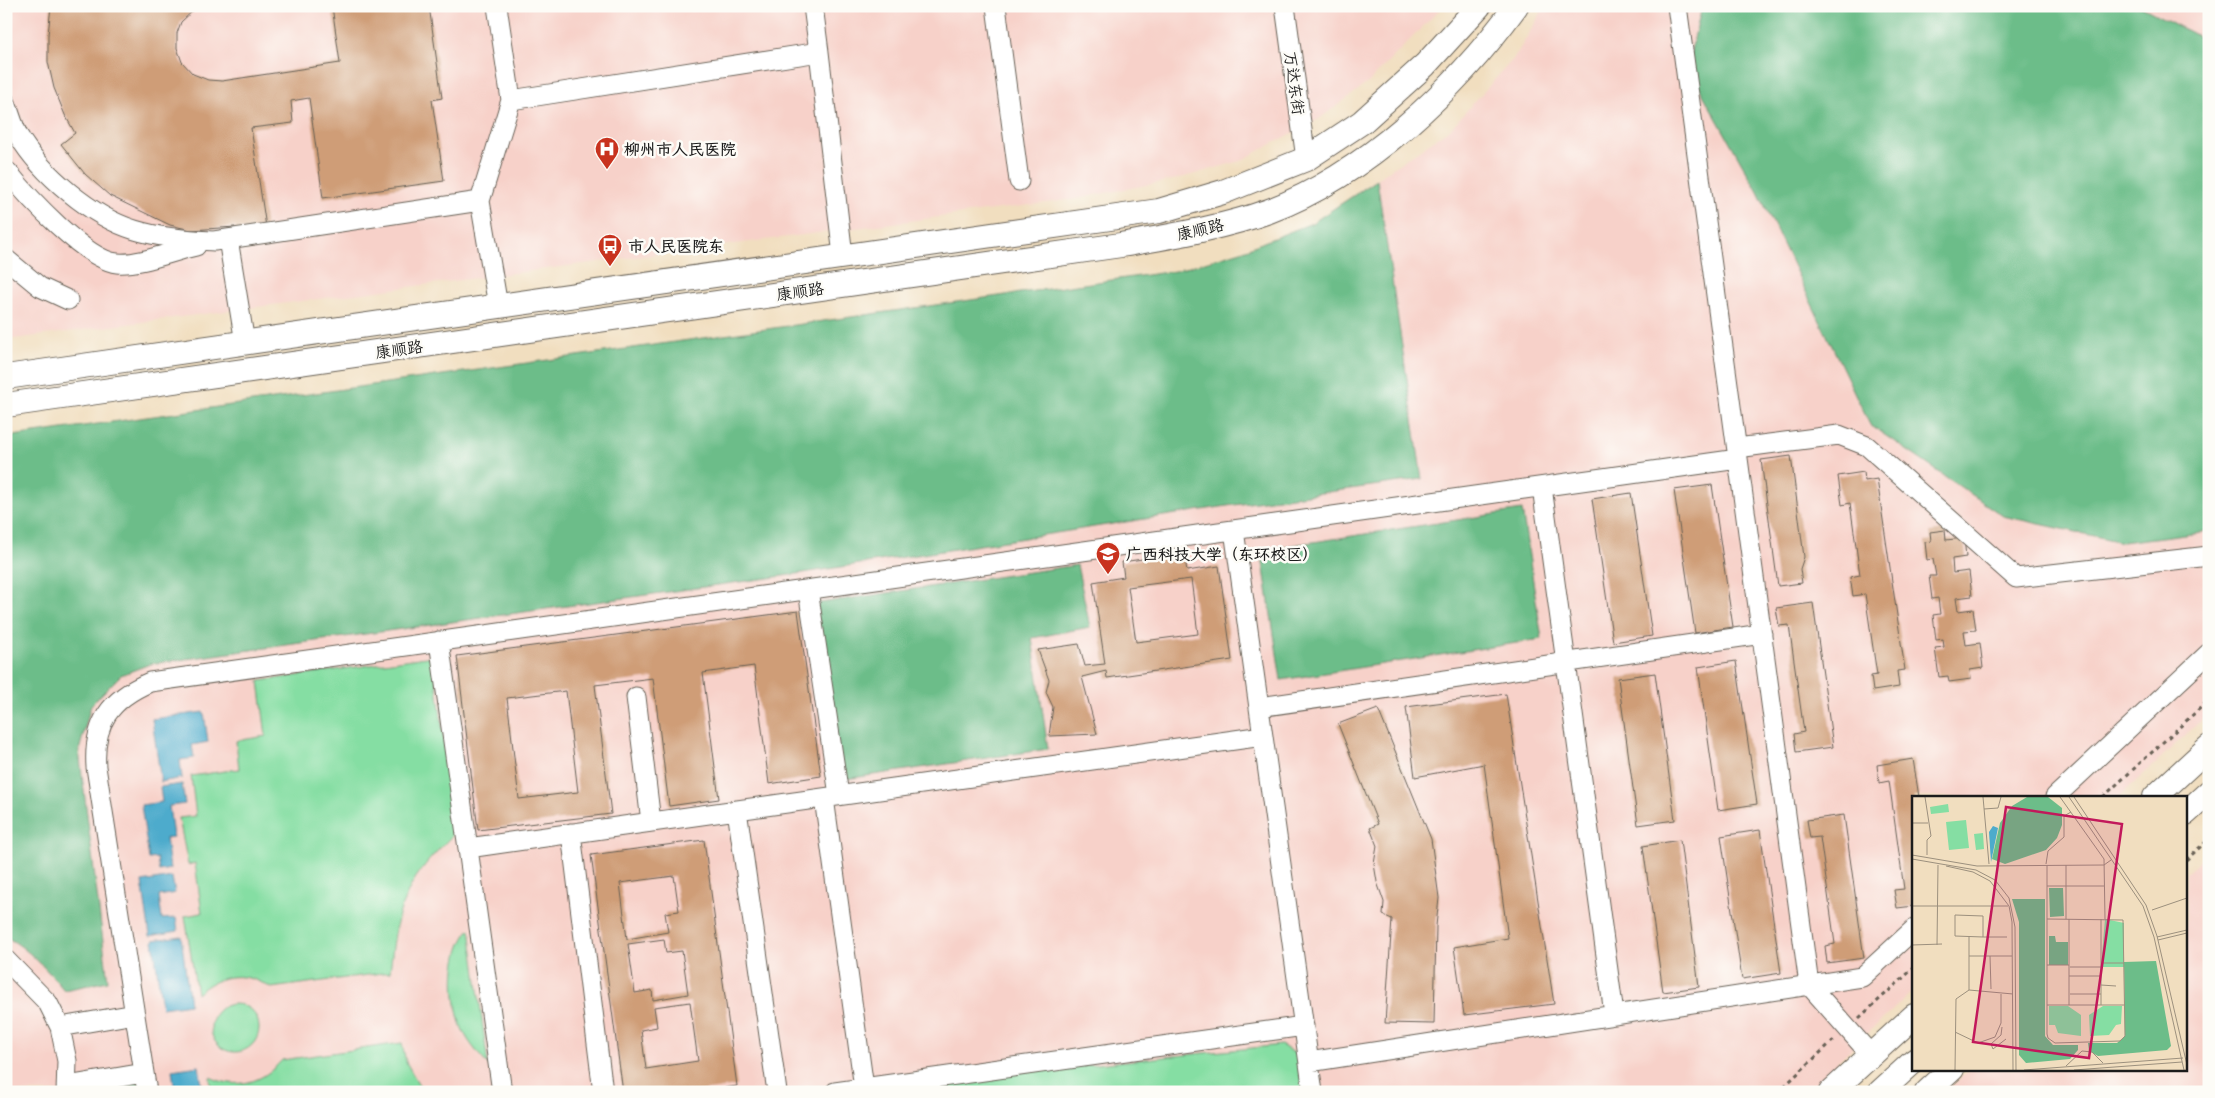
<svg xmlns="http://www.w3.org/2000/svg" width="2215" height="1098" font-family="'Patrick Hand','LXGW WenKai TC',sans-serif">
	<style>
		.built { fill: #f7d1c9 }
		.green { fill: #85dea3; stroke: #507d60 }
		.forest { fill: #6cbd89; stroke: #446c52 }
		.water { fill: #4dabcc; stroke: #346474 }
		.building { fill: #cf9d77; fill-rule: evenodd }
		.lines { fill: none; stroke-linecap: round; stroke-linejoin: round }
		.minor-casing { stroke: #676055; stroke-width: 21 }
		.major-casing { stroke: #676055; stroke-width: 26 }
		.path { stroke: #676055; stroke-width: 3; stroke-dasharray: 4 4; stroke-linecap: butt }
		.minor { stroke: #fff; stroke-width: 19 }
		.major { stroke: #fff; stroke-width: 24 }
		.labels { text-anchor: middle; stroke-width: 5; stroke-linejoin: round; paint-order: stroke }
		.street-label { font-size: 16px; fill: #1c1c1c; stroke: #fdfcf7 }
		.poi-label { font-size: 16px; font-weight: bold; fill: #1c1c1c; stroke: #fdfcf7; text-anchor: start }
		.inset-road { fill: none; stroke: #9c907e; stroke-width: 1 }
		.view { fill: #c2185b; fill-opacity: 0.15; stroke: #c2185b; stroke-width: 2.5 }
		.inset-edge { fill: none; stroke: #1c1c1c; stroke-width: 2.5 }
	</style>
	<rect width="100%" height="100%" fill="#fdfcf7"/>
	<filter id="ink" filterUnits="userSpaceOnUse"><feTurbulence type="fractalNoise" baseFrequency=".02" numOctaves="2"/><feDisplacementMap in="SourceGraphic" scale="10" xChannelSelector="R" yChannelSelector="G"/><feConvolveMatrix kernelMatrix="1 2 1 2 8 2 1 2 1" color-interpolation-filters="sRGB"/></filter>
	<filter id="wash" filterUnits="userSpaceOnUse"><feTurbulence type="fractalNoise" baseFrequency=".0096" numOctaves="4" result="noise"/><feDisplacementMap in="SourceGraphic" scale="20" xChannelSelector="R" yChannelSelector="G"/><feGaussianBlur stdDeviation="1.12" result="paint"/><feColorMatrix in="noise" values="0 0 0 0 0 0 0 0 0 0 0 0 0 0 0 0 0 1.4 0 .05"/><feComposite in="paint" operator="in"/></filter>
	<g filter="url(#wash)">
		<rect width="100%" height="100%" fill="#f1debf"/>
		<path class="built" d="M6,6H1443L1369,82L1319,119L1240,161L1177,179L1075,199L6,340Z
			M1545,6H2209V713L2119,797H1914V990L1805,1092H9L6,1081V437L1175,271L1241,251L1312,223L1450,129L1515,57Z
			M2209,853V1092H1945L1970,1069H2186V873Z"/>
		<path class="green" d="M433,656L456,832C437,851 417,870 406,896C395,919 393,947 390,972L271,988C245,971 220,973 197,994L185,916L202,913L195,863L188,865L179,818L196,816L191,776L239,769L236,741L266,736L259,681Z
			M470,929L488,1065C477,1052 465,1039 460,1023C452,995 450,952 470,929Z
			M211 1028a24 24 0 1 1 48 0a24 24 0 1 1-48 0Z
			M402,1043L406,1062L423,1092H211L210,1077C238,1090 262,1083 282,1060Z
			M1281,1045L1309,1062L1313,1092H864V1088Z"/>
		<path class="forest" d="M1702,6H2140L2209,42V531L2122,542L2003,516L1870,425L1758,192L1687,66Z
			M1377,180L1422,479L1227,506L790,575L150,664L121,675L91,705L79,751L108,981L64,990C48,971 28,948 6,937V437L1175,271L1241,251L1312,223Z
			M1522,510L1542,639L1281,680L1261,550Z
			M1077,565L1090,627L1032,638L1048,749L839,780L813,604Z
			M144,1073L147,1092H66Z"/>
		<path class="water" d="M204,712L208,742L192,745L194,758L180,760L182,778L161,782L152,719Z
			M182,784L185,804L169,806L173,837L166,838L170,869L159,871L157,858L149,859L141,805L162,802L160,787Z
			M172,877L175,893L159,896L162,919L176,918L178,931L150,936L142,882Z
			M181,936L190,1004L162,1008L153,940Z
			M199,1066L203,1092H175L172,1070Z"/>
		<g id="blocks">
			<path class="building" d="M51,6H198L181,22L177,33V48L182,62L193,74L208,80L222,81L340,63L332,6H429L442,98L432,100L444,181L323,198L309,98L291,101L293,123L251,128L266,227L235,230V227L191,230L170,225L110,196L85,174L61,144L75,133L65,115L54,88L48,62V35Z
				M1791,456L1804,557L1800,569L1802,583L1778,586L1761,460Z
				M1864,472L1865,481L1877,479L1905,670L1897,671L1899,687L1873,691L1871,676L1877,675L1865,594L1853,596L1850,577L1860,575L1850,503L1842,505L1838,476Z
				M1712,485L1733,627L1695,633L1674,490Z
				M1631,493L1652,636L1613,642L1592,499Z
				M1945,530L1946,540L1964,538L1966,557L1952,559L1953,573L1969,571L1972,596L1956,598L1958,611L1973,609L1976,630L1964,631L1966,645L1980,643L1983,668L1970,670L1971,679L1949,682L1948,676L1939,677L1935,648L1944,647L1943,639L1936,640L1933,615L1940,614L1938,598L1932,599L1929,576H1936L1933,559L1927,560L1925,542L1931,541L1930,532Z
				M1184,553L1187,571L1219,566L1232,660L1107,678L1106,671L1082,677L1097,734L1049,736L1053,707L1046,692L1049,680L1038,650L1079,644L1085,666L1105,664L1093,582L1124,577L1122,562ZM1191,579L1198,634L1136,642L1128,587Z
				M1813,603L1833,747L1796,752L1794,734L1804,732L1789,625L1779,626L1776,608Z
				M798,611L821,776L769,784L754,666L703,673L719,799L669,806L653,678L595,685L611,814L478,830L457,656ZM566,691L578,792L519,799L507,698Z
				M1736,661L1757,804L1718,810L1698,667Z
				M1655,673L1675,820L1638,825L1618,678Z
				M1506,694L1554,1004L1464,1015L1454,947L1508,938L1484,764L1415,777L1406,707Z
				M1378,709L1431,839L1439,898L1436,926L1434,1024L1385,1023L1392,919L1383,915L1384,902L1377,882L1374,864L1377,846L1370,828L1378,824L1338,724Z
				M1913,759L1919,797H1914V906L1897,908L1894,890L1904,889L1889,781L1879,783L1877,765Z
				M1844,815L1864,958L1827,963L1825,946L1835,944L1820,837L1810,838L1807,820Z
				M1760,830L1781,973L1742,979L1721,836Z
				M704,840L737,1086L696,1092H623L591,855ZM674,876L679,911L665,913L668,932L627,939L620,883ZM664,939L666,953L682,951L688,994L653,1000L652,990L635,993L628,944ZM690,1002L698,1061L646,1069L641,1030L657,1027L654,1007Z
				M1680,840L1699,987L1663,992L1643,846Z"/>
		</g>
	</g>
	<g filter="url(#ink)">
		<use href="#blocks" fill-opacity="0" stroke="#676055" stroke-width="1"/>
		<g class="lines">
			<defs>
				<path id="minor" d="M497,6L511,100L480,201L498,306
					M813,6L819,52
					M996,6L1019,181
					M1285,6L1306,159
					M1677,6L1809,985L1871,1055
					M511,100L819,52L843,256
					M6,103C10,113 13,125 18,135C41,174 92,217 135,230C161,238 187,240 214,241L480,201
					M8,172C27,196 86,260 117,263C140,265 173,251 196,246
					M228,239L245,343
					M6,259L40,287L68,300
					M1737,448L1839,435L1867,446L2016,578L2209,556
					M1542,487L1614,1014
					M1234,530L1313,1092
					M808,590L839,795
					M439,641L502,1092
					M636,697L651,822
					M1259,707L1762,634
					M2055,797L2209,653
					M824,798L864,1088
					M737,810L777,1092
					M571,833L603,1092
					M468,848L1263,736
					M6,960L48,1003L60,1027L67,1061L66,1092
					M60,1027L135,1014
					M1309,1062L1862,977L1914,929
					M67,1086L144,1073
					M147,1092L96,767C93,723 110,699 150,682L1738,459
					M835,1092L1304,1026"/>
				<path id="major" d="M6,377L1159,211L1223,192L1306,159L1362,122L1425,65L1479,6
					M6,405L1121,245C1171,236 1222,228 1269,211C1365,175 1456,89 1516,6
					M2155,797L2209,747
					M2186,813L2209,792
					M1831,1092L1914,1016
					M1880,1092L1914,1061
					M1927,1092L1952,1069"/>
			</defs>
			<use href="#minor" class="minor-casing"/>
			<use href="#major" class="major-casing"/>
			<path class="path" d="M2103,797L2209,700
				M2186,860L2209,839
				M1859,1018L1914,968
				M1778,1092L1835,1039"/>
			<use href="#minor" class="minor"/>
			<use href="#major" class="major"/>
		</g>
	</g>
	<defs>
		<symbol id="hospital-pin" viewBox="-11 -11 22 30"><path d="M0 17L-7.5 6A9.5 9.5 0 1 1 7.5 6Z" fill="#c8321e" stroke="#fdfcf7"/><path d="M-5-5h3v3.5h4V-5h3V5h-3V1.5h-4V5h-3Z" fill="#fff"/></symbol>
		<symbol id="bus-pin" viewBox="-11 -11 22 30"><path d="M0 17L-7.5 6A9.5 9.5 0 1 1 7.5 6Z" fill="#c8321e" stroke="#fdfcf7"/><path d="M-5-6H5V4H4V6H2V4H-2V6H-4V4H-5ZM-3.5-4V0h7V-4ZM-3.5 1.2v1.5H-2V1.2ZM2 1.2v1.5H3.5V1.2Z" fill="#fff"/></symbol>
		<symbol id="university-pin" viewBox="-11 -11 22 30"><path d="M0 17L-7.5 6A9.5 9.5 0 1 1 7.5 6Z" fill="#c8321e" stroke="#fdfcf7"/><path d="M0-5L7-2L0 1L-7-2ZM-4 1L0 2.5L4 1V4Q0 6-4 4Z" fill="#fff"/></symbol>
	</defs>
	<g fill-rule="evenodd">
		<use href="#hospital-pin" x="593" y="135" width="28" height="38"/>
		<use href="#bus-pin" x="596" y="232" width="28" height="38"/>
		<use href="#university-pin" x="1094" y="540" width="28" height="38"/>
	</g>
	<g class="labels">
		<g class="street-label">
			<text transform="translate(1295 83) rotate(82)" y="6">万达东街</text>
			<text transform="translate(1200 229) rotate(-13)" y="6">康顺路</text>
			<text transform="translate(800 291) rotate(-8)" y="6">康顺路</text>
			<text transform="translate(399 349) rotate(-8)" y="6">康顺路</text>
		</g>
		<g class="poi-label">
			<text x="624" y="155">柳州市人民医院</text>
			<text x="628" y="252">市人民医院东</text>
			<text x="1126" y="560">广西科技大学（东环校区）</text>
		</g>
	</g>
	<g transform="translate(1912 796)">
		<rect width="275" height="275" fill="#f1debf"/>
		<path d="M36,8L37,16L19,18L18,11ZM54,24L57,52L37,54L34,26ZM71,37L72,53L64,54L62,38ZM193,123L212,127V171H189ZM137,210H156L169,219V240L146,237L143,229H137ZM191,210H210L209,228L204,229L197,239L178,240L177,219Z" fill="#85dea3"/>
		<path d="M115,1H136L150,12V29L145,42L134,54L93,68L80,63L88,27L100,10ZM137,92H151L152,120L138,121ZM100,103H133V240L141,249H166V254L158,263L114,267L107,259V126ZM137,140H143L144,146H156V169H137ZM244,165L259,250L255,254L186,260L177,255L176,247H205L213,240L212,166Z" fill="#6cbd89"/>
		<path d="M81,30L86,32L79,66L77,36Z" fill="#4dabcc"/>
		<path class="inset-road" d="M13,1L19,40L15,44V59M71,1L77,68M148,1L192,63L193,123M157,1L231,110L242,141L272,274M162,1L234,109L245,140L275,269M72,13L86,12L89,1M0,27H16M0,59L65,70L192,69L199,64M0,63L64,74L83,84L97,102L103,131L104,274M134,68L136,55L152,41V20L159,16M154,69V123M34,70L61,76L78,85L97,110L100,126L101,274M135,90H192M0,110H96M240,114L275,102M135,123L211,124L213,240L208,245L143,247L136,242L135,238V69M157,123V209M189,123V209M71,141V120L43,119V140L71,141H95M245,141L275,134M246,144L275,137M0,149L30,148M25,149L26,69M57,160H78M189,167H212M135,169H157M158,171H189M157,180H188M189,189L204,190M79,193L78,160H100M57,194V140M158,198H189M135,209H213M43,236L66,247L83,241L89,227V198M79,248L89,239L90,231M79,248L81,253L94,243M154,270L170,255L180,256L191,267M43,274L44,203L57,194L101,198M112,274L271,262M162,274L270,266"/>
		<path class="view" d="M94,11L210,28L177,262L61,246Z"/>
		<rect width="275" height="275" class="inset-edge"/>
	</g>
	<rect width="2215" height="1098" fill="none" stroke="#fdfcf7" stroke-width="25"/>
</svg>
